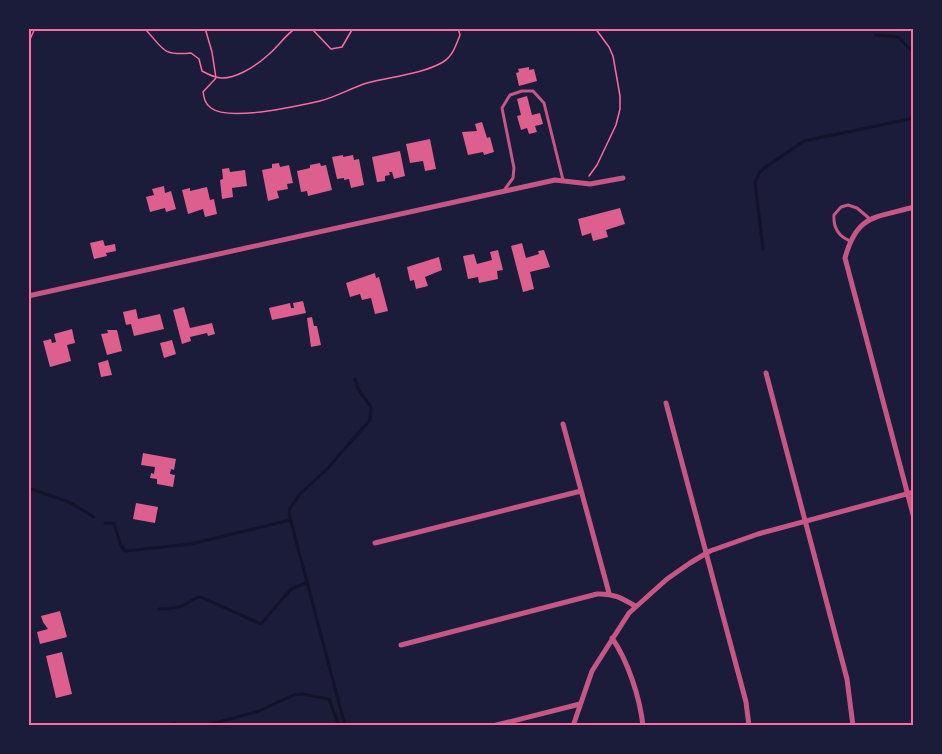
<svg xmlns="http://www.w3.org/2000/svg" width="942" height="754" font-family="Bitter,serif">
	<style>
		.lines { fill: none; stroke-linecap: round; stroke-linejoin: round }
		.stream { stroke: #12122b; stroke-width: 3 }
		.building { fill: #dd5f8e }
		.path { stroke: #ff6b9d; stroke-width: 1.5 }
		.service { stroke: #c65784; stroke-width: 3 }
		.minor { stroke: #c65784; stroke-width: 5 }
		.neatline { fill: none; stroke: #ff6b9d; stroke-width: 2 }
	</style>
	<rect width="100%" height="100%" fill="#1b1b3a"/>
	<g class="lines">
		<path class="stream" d="M875,35L898,37L914,53
			M763,249L755,182L760,172L767,166L804,141L914,118
			M28,488L69,502L94,517
			M105,523H114L121,546L125,551L191,544L290,520
			M159,609C167,609 176,609 184,605C191,602 193,597 201,597L261,624L291,589L306,583
			M174,723L179,726
			M204,726L259,711L294,695L302,694L329,699L339,726
			M345,726L289,514L290,508L300,494L327,469L370,420L371,407L358,389L355,379"/>
	</g>
	<path class="building" d="M529,67V70L534,69L537,81L519,86L516,73L519,72L518,69Z
		M527,96L532,115L540,113L543,124L535,126L537,132L529,134L527,128L521,130L517,116L521,115L517,99Z
		M482,122L487,138L490,137L494,152L484,155L483,152L468,155L462,132L477,131L475,124Z
		M430,139L436,169L425,171L423,161L410,163L406,144Z
		M400,151L405,176L394,179L392,172H389L390,175L385,176V181L377,182L372,157Z
		M343,155V157L353,155L354,160L359,159L364,185L351,188L349,179L344,180V178L337,179L332,157Z
		M279,163L280,167L289,165L293,183L287,184L288,189L277,191L279,198L268,201L262,170L272,168V164Z
		M320,163L321,166L326,165L332,190L308,196L307,191L301,192L297,171L310,168V165Z
		M229,168L230,172L245,170L247,186L232,188L233,197L222,199L220,180L223,179L222,169Z
		M164,186L165,193L171,191L176,209L166,212L165,208L150,212L146,197L154,195L152,189Z
		M207,187L210,200L214,199L217,214L205,217L203,209L188,214L182,190L190,188V191Z
		M620,208L625,224L606,230L608,237L593,241L591,233L582,236L578,219Z
		M103,240L105,246L115,244L116,251L106,253L107,256L94,259L90,243Z
		M522,243L526,258L539,254L538,251L544,250L550,267L530,272L534,289L523,292L511,246Z
		M498,250L503,270L497,271L498,279L479,283L478,277L468,279L463,256L474,254L477,264L492,260L490,252Z
		M439,257L442,270L425,277L428,286L416,289L414,280L410,281L407,267Z
		M375,273L376,278L379,277L388,311L375,314L371,298L362,300L360,294L350,297L346,283Z
		M303,301L306,313L272,320L269,308L290,303L291,308H294L293,303Z
		M184,307L190,328L212,323L215,334L208,336L207,333L190,337L191,341L182,344L173,310Z
		M136,309L138,319L160,314L164,329L134,336L131,324L126,325L123,312Z
		M312,317L314,326H317L321,345L311,347L307,318Z
		M72,329L75,343L67,345L71,361L50,367L43,341L51,339L52,343L56,342L54,334Z
		M107,330H117L122,351L107,355L101,334L108,333Z
		M172,340L176,354L164,358L160,343Z
		M108,360L112,375L101,377L98,363Z
		M143,453L176,459L174,470L171,469L170,474L175,475L173,487L157,484V479L150,478L151,473L154,474L155,467L141,465Z
		M136,503L158,507L155,523L133,519Z
		M60,611L67,637L40,644L37,632L48,629L43,622L41,616Z
		M62,652L72,694L56,698L46,656Z"/>
	<g class="lines">
		<path class="path" d="M144,28C164,48 160,56 191,53L199,59L202,71C206,73 211,76 216,77C232,82 256,66 268,55C278,47 285,35 296,28
			M205,28L212,52L216,78L203,92C204,98 205,104 211,108C229,122 298,106 320,101C336,97 351,88 367,83C390,77 423,74 443,62C453,56 456,45 460,35L458,28
			M307,28L313,30L331,49L342,47L353,28
			M28,44L35,28
			M589,176L597,165L616,125L620,109V96L613,56L609,47L595,28"/>
		<path class="service" d="M505,189L513,178L514,168L502,108L510,95L522,91H533L544,103L563,180
			M850,241C838,236 833,228 834,215L841,207L848,205L857,208L870,219"/>
		<path class="minor" d="M914,207C875,218 857,214 845,258L914,518
			M28,296L555,180L590,184L623,178
			M766,373L847,679L853,726
			M666,403L746,702L749,726
			M563,424L609,593
			M375,543L581,491
			M612,638C628,661 640,698 643,726
			M401,645L597,594C613,593 622,598 635,606
			M493,726L580,704
			M573,726L592,671L629,613L667,579L690,563L710,551L758,534L914,492"/>
	</g>
	<rect width="942" height="754" fill="none" stroke="#1b1b3a" stroke-width="60"/>
	<rect x="30" y="30" width="882" height="694" class="neatline"/>
</svg>
